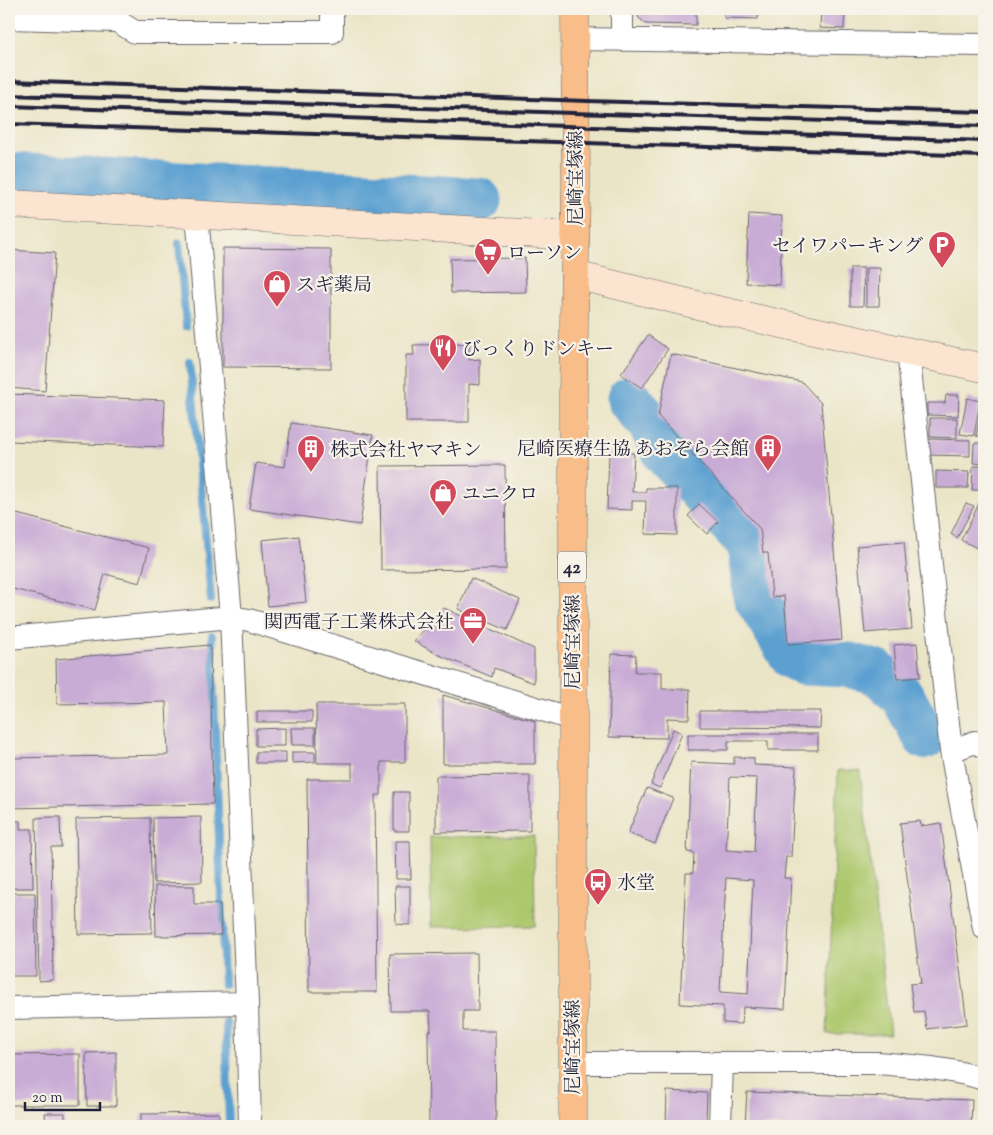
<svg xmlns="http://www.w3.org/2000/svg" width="993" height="1135" font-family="'Sorts Mill Goudy','Noto Serif JP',serif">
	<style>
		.green { fill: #acc76c; stroke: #677454 }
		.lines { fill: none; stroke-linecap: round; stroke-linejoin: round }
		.stream { stroke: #5ba0d1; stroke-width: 8 }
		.river { stroke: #5ba0d1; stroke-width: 45 }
		.building { fill: #c9acd6; fill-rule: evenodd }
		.street-casing { stroke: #68666c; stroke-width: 24 }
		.secondary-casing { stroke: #68666c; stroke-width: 29 }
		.primary-casing { stroke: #68666c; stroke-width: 29 }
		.street { stroke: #fff; stroke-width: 22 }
		.secondary { stroke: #fce5d0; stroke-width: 28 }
		.primary { stroke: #f8bd89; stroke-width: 28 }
		.rail { stroke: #22223b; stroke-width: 4 }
		.labels { text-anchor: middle; stroke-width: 4.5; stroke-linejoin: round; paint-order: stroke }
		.shield { fill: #f7f3e8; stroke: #62616f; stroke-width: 1 }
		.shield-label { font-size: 18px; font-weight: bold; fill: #22223b }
		.street-label { font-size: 19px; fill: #22223b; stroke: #f7f3e8 }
		.poi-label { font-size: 19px; fill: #22223b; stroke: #f7f3e8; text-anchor: start }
	</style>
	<rect width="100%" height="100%" fill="#f7f3e8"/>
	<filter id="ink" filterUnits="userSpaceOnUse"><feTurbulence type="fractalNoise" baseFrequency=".02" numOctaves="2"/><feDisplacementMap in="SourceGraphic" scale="10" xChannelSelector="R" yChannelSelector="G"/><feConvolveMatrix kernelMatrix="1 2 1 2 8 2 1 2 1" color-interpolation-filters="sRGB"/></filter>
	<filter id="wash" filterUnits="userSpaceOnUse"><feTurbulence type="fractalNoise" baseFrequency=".0096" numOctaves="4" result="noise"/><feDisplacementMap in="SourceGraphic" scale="20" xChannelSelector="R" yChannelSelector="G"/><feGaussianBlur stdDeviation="1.12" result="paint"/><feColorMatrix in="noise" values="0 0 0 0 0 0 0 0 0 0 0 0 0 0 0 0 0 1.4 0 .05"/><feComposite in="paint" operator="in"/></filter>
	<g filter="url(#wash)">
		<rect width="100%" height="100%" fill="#ebe5c7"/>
		<path class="green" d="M838,770L860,771L890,1034H827Z
			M534,836L535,926L431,927L430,837Z"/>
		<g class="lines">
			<path class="stream" d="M179,243L186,326
				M190,362L211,600
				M212,636L224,985
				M226,1022L229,1126"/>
			<path class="river" d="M9,175L479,200
				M629,399L650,424L665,454L749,543L755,596L792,657L803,663L850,665L878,673L902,696L925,737"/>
		</g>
		<g id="blocks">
			<path class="building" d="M638,9H696V25L646,24L638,17Z
				M724,9H759L758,19L724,18Z
				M821,9H845L844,29L820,28Z
				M749,214L782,216L780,285L746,283Z
				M223,248L331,249V368L223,367Z
				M9,250L55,253L45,391L9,388Z
				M525,258L526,292L451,293L450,259Z
				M850,268H864L863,306H850Z
				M866,268H880L879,306H866Z
				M648,335L668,349L642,388L621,374Z
				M469,344V360L480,359V385L469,384V422H406V355H414L413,345Z
				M671,354L802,382L821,403L842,640L788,644L784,596L772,597L768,553H763L760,529L658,416Z
				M9,394L165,400L163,447L9,441Z
				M946,395H959L958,416L927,415V403H945Z
				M967,398L980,401L974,436L960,434Z
				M982,403L984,404V437L976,436Z
				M930,418H957V438L930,437Z
				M291,423L373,435L360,525L249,509L256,463L285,467Z
				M927,439L970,440V456L926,455Z
				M974,443H984V464L973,463Z
				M609,453H634L632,492H646V488H677V535L645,534L646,501H632V510L607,509Z
				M505,465L506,569L381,570L380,466Z
				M973,466H984V490H972Z
				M936,471L969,472L968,488H936Z
				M980,502L984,505V534L977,548L961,540Z
				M966,503L974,506L957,538L951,534Z
				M699,504L718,522L707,534L688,516Z
				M9,512L149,548L140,583L105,574L95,610L9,588Z
				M299,536L306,602L268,606L262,540Z
				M904,542L912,629L865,633L857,546Z
				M471,578L520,600L507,630L458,609Z
				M444,608L534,649V683L494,668L492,677L437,654L414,641Z
				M917,643L920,677L897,679L894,645Z
				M210,645L213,804L9,808V758L168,755L166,702L57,704L56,659Z
				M611,654L636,655L635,672H662V689H690L689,719L667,718V738L609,737Z
				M443,695L535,721V764H443Z
				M316,704H405V762H381V795H375L377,992H309L307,779H352V763H317Z
				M257,711H312V722H257Z
				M700,711H821L820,728L700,727Z
				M285,728V746H256V729Z
				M291,728H315V745H292Z
				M673,729L682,733L660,788L651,784Z
				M688,734H818V750H768V741H728V750H688Z
				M256,752H286V763H256Z
				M292,752H315V762L292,763Z
				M734,757L754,758V765L796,767L791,857H786L784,878H791L785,1009L743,1007L742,1024L723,1023V1006L680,1004L686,873H693L694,853L687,852L691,762L734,764ZM730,777L757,778L754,852L726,850ZM726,878L753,880L748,994L720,992Z
				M530,775V831L436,832V776Z
				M647,788L673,798L655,844L628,833Z
				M394,792H409V831H394Z
				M51,817H60L61,847H51L53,980L39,981L36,818Z
				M201,817L202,882L154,883L153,818Z
				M150,818L152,933L78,934L76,819Z
				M9,821H20V829H32L33,888H9Z
				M920,821L921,826L941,823L967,1024L927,1029L924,1011L914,1012L910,984L921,983L900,823Z
				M395,841H410L411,879H396Z
				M155,886H194V904H220L221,935L156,936Z
				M395,886H410V925L396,924Z
				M9,893H35L36,976H9Z
				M477,953L478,1011H463V1031H495L496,1126H429L428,1031H431L430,1011H391L390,954Z
				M116,1052V1106H87L86,1053Z
				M80,1054V1105H9V1055Z
				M667,1091L707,1093L706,1126H666Z
				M747,1092L972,1100L971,1126H745Z
				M45,1113H65V1126H46Z
				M219,1113V1126H141V1114Z"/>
		</g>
	</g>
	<g filter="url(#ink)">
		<use href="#blocks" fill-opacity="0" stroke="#68666c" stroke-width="1"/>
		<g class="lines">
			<defs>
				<path id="street" d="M622,9V40
					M9,18L117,21L135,32H332V9
					M575,39L984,45
					M197,214L231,617L247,1003L250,1126
					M908,351L951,751L984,928
					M9,638L231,617L249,620L572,719
					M951,751L975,742L984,747
					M9,1008L247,1003
					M573,1063H876C913,1066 949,1068 984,1079
					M720,1126L722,1063"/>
				<path id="secondary" d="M9,204L575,236
					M575,275L722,311L984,368"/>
				<path id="primary" d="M573,1126V396L576,184L575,9"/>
			</defs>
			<use href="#street" class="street-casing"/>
			<use href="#secondary" class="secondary-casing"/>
			<use href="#primary" class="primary-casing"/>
			<use href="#street" class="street"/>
			<use href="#secondary" class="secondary"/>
			<use href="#primary" class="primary"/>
			<path class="rail" d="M9,81L587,101L984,112
				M9,95L984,126
				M9,106L984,141
				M9,124L984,156"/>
		</g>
	</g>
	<defs>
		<symbol id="parking-pin" viewBox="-11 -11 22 30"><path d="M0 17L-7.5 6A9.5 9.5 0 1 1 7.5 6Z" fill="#d1495b" stroke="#f7f3e8"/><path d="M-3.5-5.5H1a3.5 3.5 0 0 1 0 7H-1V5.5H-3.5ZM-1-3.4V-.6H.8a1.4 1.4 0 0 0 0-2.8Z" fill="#fff"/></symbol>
		<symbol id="supermarket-pin" viewBox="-11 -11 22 30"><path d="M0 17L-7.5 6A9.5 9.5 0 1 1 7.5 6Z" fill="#d1495b" stroke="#f7f3e8"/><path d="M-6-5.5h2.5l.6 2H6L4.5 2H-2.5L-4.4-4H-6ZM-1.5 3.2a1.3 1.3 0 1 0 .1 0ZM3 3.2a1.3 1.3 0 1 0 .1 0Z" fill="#fff"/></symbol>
		<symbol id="shop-pin" viewBox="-11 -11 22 30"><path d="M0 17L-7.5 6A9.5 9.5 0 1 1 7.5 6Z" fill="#d1495b" stroke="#f7f3e8"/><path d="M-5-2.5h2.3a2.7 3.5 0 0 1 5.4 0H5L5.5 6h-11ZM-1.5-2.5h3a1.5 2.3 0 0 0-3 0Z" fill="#fff"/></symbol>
		<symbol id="restaurant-pin" viewBox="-11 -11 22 30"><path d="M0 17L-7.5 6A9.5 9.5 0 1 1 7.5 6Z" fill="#d1495b" stroke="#f7f3e8"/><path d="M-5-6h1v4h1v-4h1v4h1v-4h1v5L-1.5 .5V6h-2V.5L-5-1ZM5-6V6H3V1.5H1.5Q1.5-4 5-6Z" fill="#fff"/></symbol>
		<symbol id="building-pin" viewBox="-11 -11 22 30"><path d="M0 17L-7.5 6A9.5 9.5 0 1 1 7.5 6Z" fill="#d1495b" stroke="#f7f3e8"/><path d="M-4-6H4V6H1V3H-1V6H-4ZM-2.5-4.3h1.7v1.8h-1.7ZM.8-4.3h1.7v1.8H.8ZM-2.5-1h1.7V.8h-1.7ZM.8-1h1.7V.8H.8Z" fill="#fff"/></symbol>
		<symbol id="office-pin" viewBox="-11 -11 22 30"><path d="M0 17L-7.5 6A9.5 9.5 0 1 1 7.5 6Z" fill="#d1495b" stroke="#f7f3e8"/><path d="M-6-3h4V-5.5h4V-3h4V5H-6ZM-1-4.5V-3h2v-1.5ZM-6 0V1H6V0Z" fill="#fff"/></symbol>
		<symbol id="bus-pin" viewBox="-11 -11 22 30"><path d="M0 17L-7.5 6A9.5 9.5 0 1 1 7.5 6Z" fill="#d1495b" stroke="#f7f3e8"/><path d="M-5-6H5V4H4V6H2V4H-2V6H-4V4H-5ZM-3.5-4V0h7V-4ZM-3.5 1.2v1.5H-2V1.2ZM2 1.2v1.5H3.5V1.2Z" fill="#fff"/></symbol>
	</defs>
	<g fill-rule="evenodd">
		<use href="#parking-pin" x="926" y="229" width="32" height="43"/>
		<use href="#supermarket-pin" x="472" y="236" width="32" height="43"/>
		<use href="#shop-pin" x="261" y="268" width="32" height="43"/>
		<use href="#restaurant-pin" x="427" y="332" width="32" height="43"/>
		<use href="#building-pin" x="752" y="432" width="32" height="43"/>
		<use href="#building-pin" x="295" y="433" width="32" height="43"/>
		<use href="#shop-pin" x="427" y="477" width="32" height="43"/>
		<use href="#office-pin" x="457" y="605" width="32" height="43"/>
		<use href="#bus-pin" x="582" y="866" width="32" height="43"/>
	</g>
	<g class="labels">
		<rect class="shield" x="558" y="551.5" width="28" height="31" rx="4"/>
		<g class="shield-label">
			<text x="572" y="573">42</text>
		</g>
		<g class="street-label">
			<text transform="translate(575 178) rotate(-90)" y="7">尼崎宝塚線</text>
			<text transform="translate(572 642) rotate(-90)" y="7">尼崎宝塚線</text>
			<text transform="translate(572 1047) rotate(-90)" y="7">尼崎宝塚線</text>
		</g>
		<g class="poi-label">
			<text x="923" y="252" text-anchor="end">セイワパーキング</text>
			<text x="507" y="259">ローソン</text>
			<text x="296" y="291">スギ薬局</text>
			<text x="462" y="355">びっくりドンキー</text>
			<text x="749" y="455" text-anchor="end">尼崎医療生協 あおぞら会館</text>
			<text x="330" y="456">株式会社ヤマキン</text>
			<text x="462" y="500">ユニクロ</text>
			<text x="454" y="628" text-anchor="end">関西電子工業株式会社</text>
			<text x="617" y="889">水堂</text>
		</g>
	</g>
	<rect width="993" height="1135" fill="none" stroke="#f7f3e8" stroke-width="30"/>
	<path d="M25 1102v8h75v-8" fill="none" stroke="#22223b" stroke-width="2.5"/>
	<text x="32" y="1102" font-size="15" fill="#22223b" stroke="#f7f3e8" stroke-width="4" paint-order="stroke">20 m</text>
</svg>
